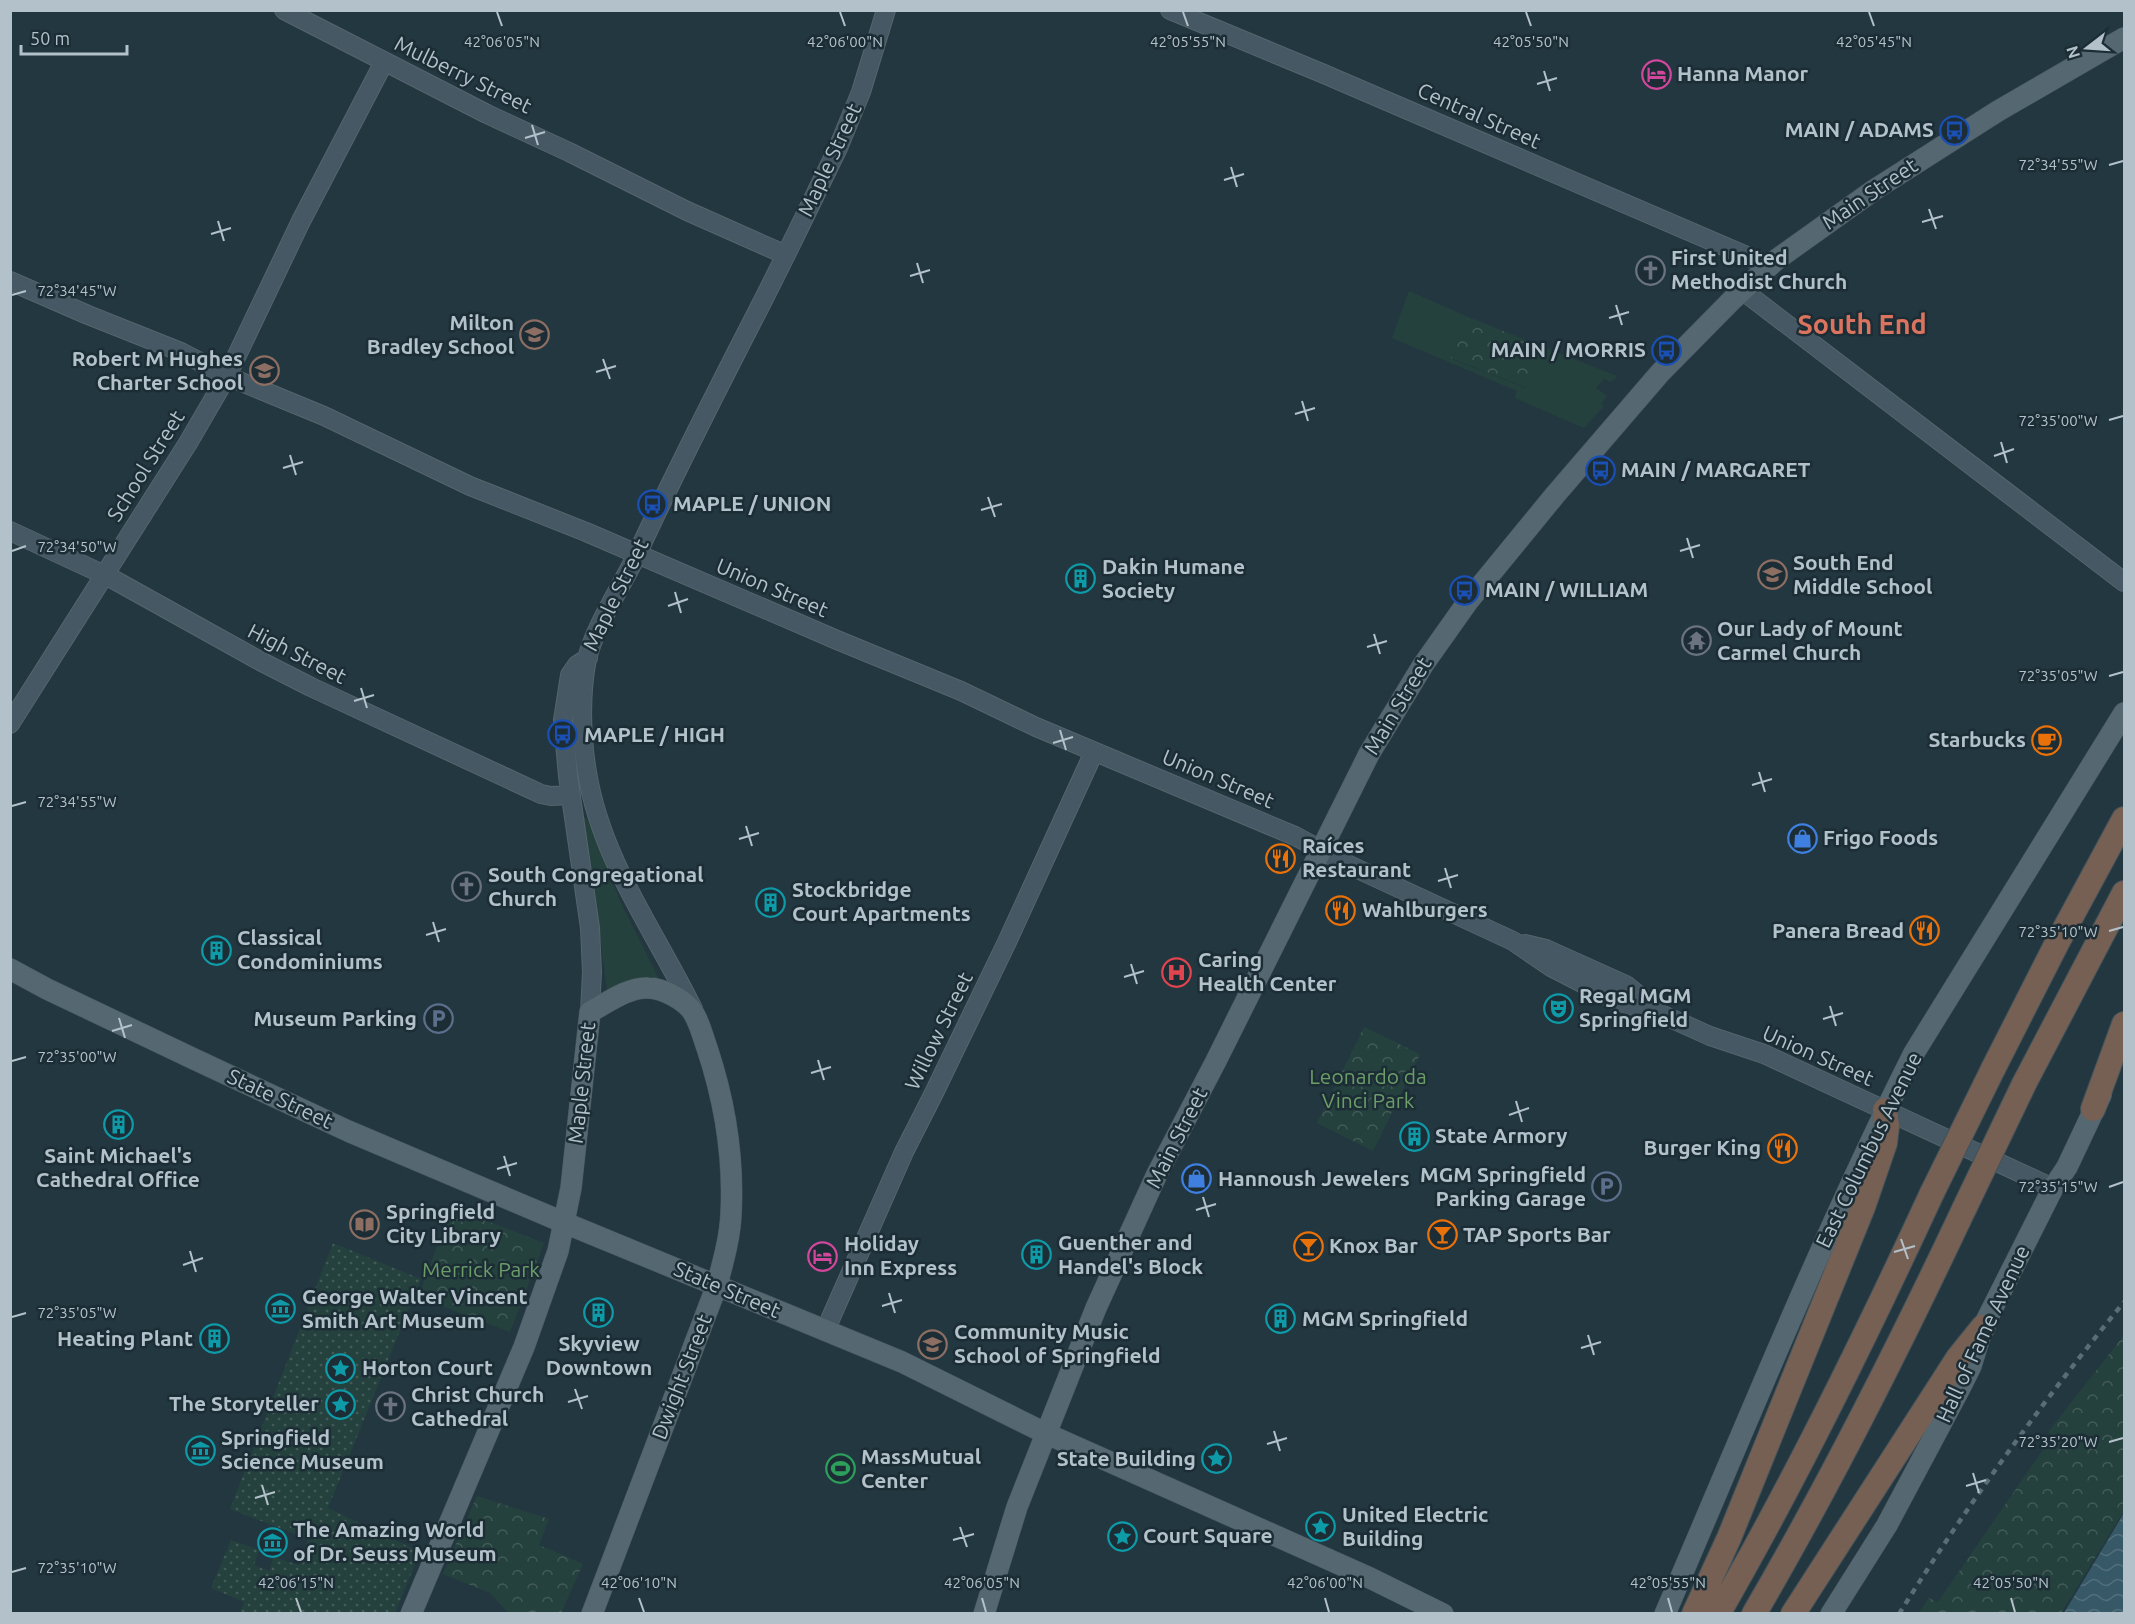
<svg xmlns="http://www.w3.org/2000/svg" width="2135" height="1624" font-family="Ubuntu,sans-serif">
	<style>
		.grass { fill: #25413d }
		.forest { fill: url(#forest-crowns) }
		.garden { fill: url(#garden-dots) }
		.water { fill: url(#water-waves) }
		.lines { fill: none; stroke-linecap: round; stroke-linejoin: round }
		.secondary-casing { stroke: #55656d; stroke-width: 20 }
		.primary-casing { stroke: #43545c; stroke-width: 22 }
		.highway-casing { stroke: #42525a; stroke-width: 26 }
		.secondary { stroke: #455863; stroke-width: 18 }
		.primary { stroke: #556770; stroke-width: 21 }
		.highway { stroke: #766054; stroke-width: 24 }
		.rail { stroke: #596d77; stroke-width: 4.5; stroke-dasharray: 6 6; stroke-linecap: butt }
		.highway-bridge-casing { stroke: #42525a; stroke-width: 26; stroke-linecap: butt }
		.highway-bridge { stroke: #766054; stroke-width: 24 }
		.ticks { fill: none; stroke: #b3c2ca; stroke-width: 2 }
		.labels { text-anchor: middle; stroke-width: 5; stroke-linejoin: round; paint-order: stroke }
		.poi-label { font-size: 21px; font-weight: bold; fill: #b3c2ca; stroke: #1c2d35; text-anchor: start }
		.street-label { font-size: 21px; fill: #b3c2ca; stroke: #1c2d35 }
		.park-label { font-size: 21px; fill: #6b9d69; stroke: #1c2d35 }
		.district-label { font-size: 27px; font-weight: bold; fill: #db745e; stroke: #1c2d35 }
		.ticks-label { font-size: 15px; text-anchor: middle; fill: #b3c2ca; stroke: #1c2d35; stroke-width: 5; stroke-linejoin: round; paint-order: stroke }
	</style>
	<defs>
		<pattern id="forest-crowns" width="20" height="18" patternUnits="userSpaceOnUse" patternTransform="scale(1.5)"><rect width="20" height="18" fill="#25413d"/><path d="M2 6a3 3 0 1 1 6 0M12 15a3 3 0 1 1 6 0" fill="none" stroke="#425b58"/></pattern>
		<pattern id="garden-dots" width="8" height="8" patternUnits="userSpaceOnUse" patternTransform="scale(1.5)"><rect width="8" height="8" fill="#25413d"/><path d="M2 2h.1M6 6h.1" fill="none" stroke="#425b58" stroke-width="1.8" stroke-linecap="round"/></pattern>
		<pattern id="water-waves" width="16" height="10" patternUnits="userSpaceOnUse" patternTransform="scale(1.5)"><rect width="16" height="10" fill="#365867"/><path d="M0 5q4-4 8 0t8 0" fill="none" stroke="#516e7b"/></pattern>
	</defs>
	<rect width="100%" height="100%" fill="#233740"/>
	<path class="grass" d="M1409,291L1468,317L1452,359L1526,388L1543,347L1617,376L1611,382L1604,379L1596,388L1607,396L1601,404L1604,406L1584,428L1515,398L1517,391L1392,338Z
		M582,814L588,821L620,901L660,981L607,991L591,865L581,818Z"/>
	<path class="forest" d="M1468,317L1543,347L1527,388L1451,358Z
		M1364,1027L1420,1054L1373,1151L1317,1123Z
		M452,1208L544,1243L510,1332L418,1297Z
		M2124,1335V1511L2061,1613H1919L1929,1598L1938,1602L2051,1438L2049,1431Z
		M477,1496L549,1519L539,1545L583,1564L561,1613H509L490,1593L443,1574Z"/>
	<path class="garden" d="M333,1243L421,1279L328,1508L420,1552L395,1613H240L244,1602L211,1588L231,1540L259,1550L254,1565L269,1571L274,1557L298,1565L308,1539L230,1509Z"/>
	<path class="water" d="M2124,1513V1613H2064Z"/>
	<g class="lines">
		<defs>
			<path id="secondary" d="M284,10L487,114L569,152L687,211L786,255
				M1170,10L1324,74L1770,266
				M10,281L88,315L181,352L227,376L324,416L470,486L586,532L837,640L961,691L1036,727L1295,836L1349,865L1513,941L1551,967L1617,1001L1661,1014L1710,1036L1764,1054L2053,1188
				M1742,290L2124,582
				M10,531L109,577L260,661L311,687L541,794L551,796L571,795
				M588,658L577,665L570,675L563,720L568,776L590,928L592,972L590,1012
				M10,724L188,443L227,376L301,221L384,62
				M1525,944L1546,949L1626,985L1655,1009
				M693,1009C655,931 601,860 587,772C581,737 580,694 587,659C595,625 625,581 640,548C676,470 715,394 754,318C783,262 810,205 838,148L861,92L886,10
				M825,1331L904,1152L933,1095L1007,942L1094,752"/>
			<path id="primary" d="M10,969L47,989L194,1059L348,1131L565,1223L902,1362L1045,1433L1368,1577L1443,1614
				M411,1614L524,1347L558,1251L571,1188L590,1012C607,1003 628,987 648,988C663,988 687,1001 694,1014C700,1024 703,1037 707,1048C725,1102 734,1157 731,1214C730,1238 723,1262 717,1285L592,1614
				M984,1614L1017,1507L1096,1308L1157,1174L1216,1061L1369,754L1423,665L1469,600L1555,495L1660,373L1733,299L1776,260L1874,190L1998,111L2124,38
				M1665,1614C1746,1426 1822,1236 1914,1053L2124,713
				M1831,1614L1887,1525L1960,1388L1971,1366L1983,1327L2053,1188L2067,1167L2101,1095"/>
			<path id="highway" d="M1993,1069L2057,943L2124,819
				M2024,1084L2124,893
				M2093,1109L2124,1024
				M1694,1614L1729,1538L1863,1207L1885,1143L1887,1126L1885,1110
				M1718,1614C1797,1477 1866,1336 1932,1193
				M1754,1614C1831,1482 1899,1347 1964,1209
				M1793,1614L1958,1358L1983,1327"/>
		</defs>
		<use href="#secondary" class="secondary-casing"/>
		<use href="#primary" class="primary-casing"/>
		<use href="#highway" class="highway-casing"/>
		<use href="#secondary" class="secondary"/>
		<use href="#primary" class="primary"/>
		<use href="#highway" class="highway"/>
		<path class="rail" d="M1899,1614C1967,1505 2043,1401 2124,1302"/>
		<defs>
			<path id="highway-bridge" d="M1932,1193L1993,1069
				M1964,1209L2024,1084"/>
		</defs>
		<use href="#highway-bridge" class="highway-bridge-casing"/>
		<use href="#highway-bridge" class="highway-bridge"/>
	</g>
	<path class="ticks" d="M497,12L502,26M840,12L845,26M1183,12L1188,26M1526,12L1531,26M1869,12L1874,26M1544,71L1550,91M1537,84L1557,78M532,125L538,145M525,138L545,132M2109,165L2123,161M1231,167L1237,187M1224,180L1244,174M1929,209L1936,229M218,221L224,241M1922,222L1943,216M211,234L231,228M917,263L923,283M910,276L930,270M12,295L26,291M1616,305L1622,325M1609,318L1629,312M603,359L610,379M596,372L616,366M1302,401L1308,421M1295,414L1315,408M2109,420L2123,416M2001,442L2007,463M290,455L296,475M1994,456L2014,449M283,468L303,462M988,497L995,517M981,510L1002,504M1687,538L1693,558M12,551L26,546M1680,551L1700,545M675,592L681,613M668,606L688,599M1374,634L1380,654M1367,647L1387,641M2109,676L2123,672M361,688L367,708M354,701L374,695M1060,730L1066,750M1053,743L1073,737M1759,772L1765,792M1752,785L1772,779M12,806L26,802M746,826L752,846M739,839L759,833M1445,868L1451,888M1438,881L1458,875M433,922L439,942M2109,931L2123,927M426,935L446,929M1131,964L1137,984M1124,977L1144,971M1830,1006L1836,1026M119,1018L125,1038M1823,1019L1843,1013M112,1031L132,1025M818,1060L824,1080M12,1061L26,1057M811,1073L831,1067M1516,1101L1522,1122M1509,1115L1529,1108M504,1156L510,1176M497,1169L517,1163M2109,1187L2123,1182M1203,1197L1209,1217M1196,1210L1216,1204M1901,1239L1908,1259M190,1251L196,1272M1894,1252L1915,1246M183,1265L203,1258M889,1293L895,1313M882,1306L902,1300M12,1317L26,1313M1588,1335L1594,1355M1581,1348L1601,1342M575,1389L582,1409M568,1402L588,1396M1274,1431L1280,1451M2109,1442L2123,1438M1267,1444L1287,1438M1973,1473L1979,1493M262,1485L268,1505M1966,1486L1986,1480M255,1498L275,1492M960,1527L967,1547M953,1540L974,1534M12,1572L26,1568M296,1598L301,1612M639,1598L644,1612M982,1598L986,1612M1325,1598L1329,1612M1668,1598L1672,1612M2011,1598L2015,1612"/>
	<defs>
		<symbol id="hotel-ring" viewBox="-11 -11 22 22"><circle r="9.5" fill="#1c2d35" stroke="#d1479c" stroke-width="1.5"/><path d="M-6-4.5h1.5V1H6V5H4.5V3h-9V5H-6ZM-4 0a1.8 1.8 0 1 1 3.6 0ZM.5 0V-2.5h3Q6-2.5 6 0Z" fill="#d1479c"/></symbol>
		<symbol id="bus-ring" viewBox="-11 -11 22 22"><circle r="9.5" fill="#1c2d35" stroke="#1a4fb4" stroke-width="1.5"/><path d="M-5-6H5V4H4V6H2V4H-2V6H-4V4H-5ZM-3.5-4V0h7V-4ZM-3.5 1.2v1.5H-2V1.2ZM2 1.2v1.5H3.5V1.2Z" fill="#1a4fb4"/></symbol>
		<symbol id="church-ring" viewBox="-11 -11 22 22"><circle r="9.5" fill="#1c2d35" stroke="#6b7280" stroke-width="1.5"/><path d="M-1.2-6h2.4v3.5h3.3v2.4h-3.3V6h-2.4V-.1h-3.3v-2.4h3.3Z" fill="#6b7280"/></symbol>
		<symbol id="school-ring" viewBox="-11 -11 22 22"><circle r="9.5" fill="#1c2d35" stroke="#8d6e63" stroke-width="1.5"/><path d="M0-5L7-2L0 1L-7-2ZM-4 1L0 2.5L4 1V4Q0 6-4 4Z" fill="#8d6e63"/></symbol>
		<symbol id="building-ring" viewBox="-11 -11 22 22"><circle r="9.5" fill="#1c2d35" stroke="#0f9aa8" stroke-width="1.5"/><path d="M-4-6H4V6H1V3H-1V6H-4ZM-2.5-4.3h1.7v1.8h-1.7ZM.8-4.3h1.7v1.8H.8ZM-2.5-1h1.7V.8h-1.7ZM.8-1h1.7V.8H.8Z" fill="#0f9aa8"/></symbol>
		<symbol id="temple-ring" viewBox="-11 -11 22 22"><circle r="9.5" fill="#1c2d35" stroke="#6b7280" stroke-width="1.5"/><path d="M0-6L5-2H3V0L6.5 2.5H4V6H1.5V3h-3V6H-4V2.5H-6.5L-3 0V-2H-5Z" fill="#6b7280"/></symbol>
		<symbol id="cafe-ring" viewBox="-11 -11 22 22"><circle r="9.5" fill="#1c2d35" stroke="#e8710a" stroke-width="1.5"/><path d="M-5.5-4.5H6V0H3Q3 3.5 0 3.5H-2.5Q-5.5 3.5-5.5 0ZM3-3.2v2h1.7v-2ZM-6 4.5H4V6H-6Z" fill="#e8710a"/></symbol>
		<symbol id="shop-ring" viewBox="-11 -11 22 22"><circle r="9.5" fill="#1c2d35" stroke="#3f7fe0" stroke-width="1.5"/><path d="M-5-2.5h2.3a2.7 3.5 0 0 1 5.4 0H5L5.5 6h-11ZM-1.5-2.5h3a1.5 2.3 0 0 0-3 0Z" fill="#3f7fe0"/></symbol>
		<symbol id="restaurant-ring" viewBox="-11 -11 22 22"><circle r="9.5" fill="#1c2d35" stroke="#e8710a" stroke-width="1.5"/><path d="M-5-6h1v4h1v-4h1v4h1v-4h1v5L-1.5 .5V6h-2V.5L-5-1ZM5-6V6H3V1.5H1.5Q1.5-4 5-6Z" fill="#e8710a"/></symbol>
		<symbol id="hospital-ring" viewBox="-11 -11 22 22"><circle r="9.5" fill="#1c2d35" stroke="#e0444e" stroke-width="1.5"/><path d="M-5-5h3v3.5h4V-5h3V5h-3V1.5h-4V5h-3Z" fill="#e0444e"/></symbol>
		<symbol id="theatre-ring" viewBox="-11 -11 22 22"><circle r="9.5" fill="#1c2d35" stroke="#0f9aa8" stroke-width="1.5"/><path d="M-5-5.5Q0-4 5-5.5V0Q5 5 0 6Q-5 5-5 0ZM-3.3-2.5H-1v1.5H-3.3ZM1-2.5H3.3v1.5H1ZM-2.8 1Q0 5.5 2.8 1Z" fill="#0f9aa8"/></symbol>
		<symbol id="parking-ring" viewBox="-11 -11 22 22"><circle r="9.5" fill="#1c2d35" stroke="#5c6f8a" stroke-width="1.5"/><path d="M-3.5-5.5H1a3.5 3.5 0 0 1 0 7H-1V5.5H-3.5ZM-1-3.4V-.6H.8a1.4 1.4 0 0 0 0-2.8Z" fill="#5c6f8a"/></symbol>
		<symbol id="library-ring" viewBox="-11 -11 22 22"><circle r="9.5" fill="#1c2d35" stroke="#8d6e63" stroke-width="1.5"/><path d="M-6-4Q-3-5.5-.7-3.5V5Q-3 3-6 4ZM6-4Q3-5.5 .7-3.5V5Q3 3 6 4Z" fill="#8d6e63"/></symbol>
		<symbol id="bar-ring" viewBox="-11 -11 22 22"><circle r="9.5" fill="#1c2d35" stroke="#e8710a" stroke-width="1.5"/><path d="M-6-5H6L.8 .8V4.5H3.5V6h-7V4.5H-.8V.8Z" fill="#e8710a"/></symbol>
		<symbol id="museum-ring" viewBox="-11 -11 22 22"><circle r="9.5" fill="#1c2d35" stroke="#0f9aa8" stroke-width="1.5"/><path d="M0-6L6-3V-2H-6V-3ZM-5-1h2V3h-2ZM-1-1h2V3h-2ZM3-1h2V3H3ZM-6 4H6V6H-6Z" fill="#0f9aa8"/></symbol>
		<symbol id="sight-ring" viewBox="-11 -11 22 22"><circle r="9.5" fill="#1c2d35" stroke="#0f9aa8" stroke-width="1.5"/><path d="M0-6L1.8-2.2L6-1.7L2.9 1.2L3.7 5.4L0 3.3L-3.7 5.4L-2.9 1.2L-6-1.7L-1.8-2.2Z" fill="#0f9aa8"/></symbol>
		<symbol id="stadium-ring" viewBox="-11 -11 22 22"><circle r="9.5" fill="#1c2d35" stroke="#2e9e5b" stroke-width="1.5"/><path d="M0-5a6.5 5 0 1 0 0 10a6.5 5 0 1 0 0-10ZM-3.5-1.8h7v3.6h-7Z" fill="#2e9e5b"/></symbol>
	</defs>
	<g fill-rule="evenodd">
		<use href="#hotel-ring" x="1640" y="58" width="33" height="33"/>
		<use href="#bus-ring" x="1938" y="114" width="33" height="33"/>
		<use href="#church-ring" x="1634" y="254" width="33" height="33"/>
		<use href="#school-ring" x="518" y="318" width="33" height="33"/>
		<use href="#bus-ring" x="1650" y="334" width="33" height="33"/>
		<use href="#school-ring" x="248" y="354" width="33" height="33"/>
		<use href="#bus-ring" x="1584" y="454" width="33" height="33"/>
		<use href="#bus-ring" x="636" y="488" width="33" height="33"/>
		<use href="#school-ring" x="1756" y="558" width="33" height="33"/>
		<use href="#building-ring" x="1064" y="562" width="33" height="33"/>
		<use href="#bus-ring" x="1448" y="574" width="33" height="33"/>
		<use href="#temple-ring" x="1680" y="624" width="33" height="33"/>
		<use href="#bus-ring" x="546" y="718" width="33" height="33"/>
		<use href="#cafe-ring" x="2030" y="724" width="33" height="33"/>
		<use href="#shop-ring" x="1786" y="822" width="33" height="33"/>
		<use href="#restaurant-ring" x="1264" y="842" width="33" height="33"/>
		<use href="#church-ring" x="450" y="870" width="33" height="33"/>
		<use href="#building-ring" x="754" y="886" width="33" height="33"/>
		<use href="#restaurant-ring" x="1324" y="894" width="33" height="33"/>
		<use href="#restaurant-ring" x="1908" y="914" width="33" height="33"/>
		<use href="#building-ring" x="200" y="934" width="33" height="33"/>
		<use href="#hospital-ring" x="1160" y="956" width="33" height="33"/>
		<use href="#theatre-ring" x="1542" y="992" width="33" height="33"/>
		<use href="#parking-ring" x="422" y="1002" width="33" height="33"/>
		<use href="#building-ring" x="102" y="1108" width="33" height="33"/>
		<use href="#building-ring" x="1398" y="1120" width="33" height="33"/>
		<use href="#restaurant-ring" x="1766" y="1132" width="33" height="33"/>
		<use href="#shop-ring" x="1180" y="1162" width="33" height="33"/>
		<use href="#parking-ring" x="1590" y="1170" width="33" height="33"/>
		<use href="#library-ring" x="348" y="1208" width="33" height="33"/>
		<use href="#bar-ring" x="1426" y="1218" width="33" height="33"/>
		<use href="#bar-ring" x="1292" y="1230" width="33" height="33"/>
		<use href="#building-ring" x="1020" y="1238" width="33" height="33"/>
		<use href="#hotel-ring" x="806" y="1240" width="33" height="33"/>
		<use href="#museum-ring" x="264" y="1292" width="33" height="33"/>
		<use href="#building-ring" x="582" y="1296" width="33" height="33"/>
		<use href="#building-ring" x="1264" y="1302" width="33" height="33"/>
		<use href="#building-ring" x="198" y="1322" width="33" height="33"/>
		<use href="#school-ring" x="916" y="1328" width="33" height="33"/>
		<use href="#sight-ring" x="324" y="1352" width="33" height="33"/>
		<use href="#sight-ring" x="324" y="1388" width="33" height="33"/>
		<use href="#church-ring" x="374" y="1390" width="33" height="33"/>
		<use href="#museum-ring" x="184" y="1434" width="33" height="33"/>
		<use href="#sight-ring" x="1200" y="1442" width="33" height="33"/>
		<use href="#stadium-ring" x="824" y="1452" width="33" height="33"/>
		<use href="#sight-ring" x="1304" y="1510" width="33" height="33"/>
		<use href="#sight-ring" x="1106" y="1520" width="33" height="33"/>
		<use href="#museum-ring" x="256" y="1526" width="33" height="33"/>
	</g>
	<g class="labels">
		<g class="poi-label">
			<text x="1677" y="81">Hanna Manor</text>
			<text x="1934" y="137" text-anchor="end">MAIN / ADAMS</text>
			<text x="1671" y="265">First United<tspan x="1671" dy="24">Methodist Church</tspan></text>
			<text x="514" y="330" text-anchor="end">Milton<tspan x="514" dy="24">Bradley School</tspan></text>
			<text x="1646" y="357" text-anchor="end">MAIN / MORRIS</text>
			<text x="243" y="366" text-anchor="end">Robert M Hughes<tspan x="243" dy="24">Charter School</tspan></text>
			<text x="1621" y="477">MAIN / MARGARET</text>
			<text x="673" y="511">MAPLE / UNION</text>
			<text x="1793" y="570">South End<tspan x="1793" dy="24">Middle School</tspan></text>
			<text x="1102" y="574">Dakin Humane<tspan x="1102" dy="24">Society</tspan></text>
			<text x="1485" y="597">MAIN / WILLIAM</text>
			<text x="1717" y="636">Our Lady of Mount<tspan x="1717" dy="24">Carmel Church</tspan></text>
			<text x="584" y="742">MAPLE / HIGH</text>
			<text x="2026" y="747" text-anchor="end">Starbucks</text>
			<text x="1823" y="845">Frigo Foods</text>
			<text x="1302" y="853">Raíces<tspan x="1302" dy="24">Restaurant</tspan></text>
			<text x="488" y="882">South Congregational<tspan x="488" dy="24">Church</tspan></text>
			<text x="792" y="897">Stockbridge<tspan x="792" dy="24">Court Apartments</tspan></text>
			<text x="1362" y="917">Wahlburgers</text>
			<text x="1904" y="938" text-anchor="end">Panera Bread</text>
			<text x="237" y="945">Classical<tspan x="237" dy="24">Condominiums</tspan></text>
			<text x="1198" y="967">Caring<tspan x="1198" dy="24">Health Center</tspan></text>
			<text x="1579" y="1003">Regal MGM<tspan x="1579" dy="24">Springfield</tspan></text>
			<text x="417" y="1026" text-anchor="end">Museum Parking</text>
			<text x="1435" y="1143">State Armory</text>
			<text x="1761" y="1155" text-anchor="end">Burger King</text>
			<text x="118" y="1163" text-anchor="middle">Saint Michael's<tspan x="118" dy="24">Cathedral Office</tspan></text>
			<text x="1586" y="1182" text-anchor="end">MGM Springfield<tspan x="1586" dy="24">Parking Garage</tspan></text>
			<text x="1218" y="1186">Hannoush Jewelers</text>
			<text x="386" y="1219">Springfield<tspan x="386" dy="24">City Library</tspan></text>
			<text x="1463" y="1242">TAP Sports Bar</text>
			<text x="1058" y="1250">Guenther and<tspan x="1058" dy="24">Handel's Block</tspan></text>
			<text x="844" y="1251">Holiday<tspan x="844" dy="24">Inn Express</tspan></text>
			<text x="1329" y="1253">Knox Bar</text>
			<text x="302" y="1304">George Walter Vincent<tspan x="302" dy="24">Smith Art Museum</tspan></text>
			<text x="1302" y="1326">MGM Springfield</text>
			<text x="954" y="1339">Community Music<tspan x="954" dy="24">School of Springfield</tspan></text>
			<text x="193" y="1346" text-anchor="end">Heating Plant</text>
			<text x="599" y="1351" text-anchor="middle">Skyview<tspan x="599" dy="24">Downtown</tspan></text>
			<text x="362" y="1375">Horton Court</text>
			<text x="411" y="1402">Christ Church<tspan x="411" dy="24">Cathedral</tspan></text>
			<text x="319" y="1411" text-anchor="end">The Storyteller</text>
			<text x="221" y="1445">Springfield<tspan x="221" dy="24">Science Museum</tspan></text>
			<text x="861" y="1464">MassMutual<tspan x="861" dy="24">Center</tspan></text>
			<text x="1196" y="1466" text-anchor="end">State Building</text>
			<text x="1342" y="1522">United Electric<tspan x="1342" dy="24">Building</tspan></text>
			<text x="293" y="1537">The Amazing World<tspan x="293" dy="24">of Dr. Seuss Museum</tspan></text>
			<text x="1143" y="1543">Court Square</text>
		</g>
		<g class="street-label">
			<text transform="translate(463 75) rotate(26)" y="7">Mulberry Street</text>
			<text transform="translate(1479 116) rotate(24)" y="7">Central Street</text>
			<text transform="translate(830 160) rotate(-65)" y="7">Maple Street</text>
			<text transform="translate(1870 194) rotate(-34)" y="7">Main Street</text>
			<text transform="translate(146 466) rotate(-58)" y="7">School Street</text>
			<text transform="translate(772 588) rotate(23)" y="7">Union Street</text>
			<text transform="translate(616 595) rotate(-64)" y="7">Maple Street</text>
			<text transform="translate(297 654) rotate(27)" y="7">High Street</text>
			<text transform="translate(1398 706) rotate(-59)" y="7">Main Street</text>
			<text transform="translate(1218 779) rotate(23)" y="7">Union Street</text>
			<text transform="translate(939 1031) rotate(-64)" y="7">Willow Street</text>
			<text transform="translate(1818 1056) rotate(24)" y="7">Union Street</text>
			<text transform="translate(582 1083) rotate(-84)" y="7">Maple Street</text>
			<text transform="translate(280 1099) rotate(25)" y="7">State Street</text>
			<text transform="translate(1177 1138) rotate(-63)" y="7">Main Street</text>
			<text transform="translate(1869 1150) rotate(-64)" y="7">East Columbus Avenue</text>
			<text transform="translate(727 1290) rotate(23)" y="7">State Street</text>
			<text transform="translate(1983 1334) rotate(-65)" y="7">Hall of Fame Avenue</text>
			<text transform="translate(682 1377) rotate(-69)" y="7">Dwight Street</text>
		</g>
		<g class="park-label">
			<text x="1368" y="1084">Leonardo da<tspan x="1368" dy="24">Vinci Park</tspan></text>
			<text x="481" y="1277">Merrick Park</text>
		</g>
		<g class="district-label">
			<text x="1862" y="334">South End</text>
		</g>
	</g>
	<g class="ticks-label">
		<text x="502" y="47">42°06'05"N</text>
		<text x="845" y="47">42°06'00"N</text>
		<text x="1188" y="47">42°05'55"N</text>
		<text x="1531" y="47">42°05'50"N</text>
		<text x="1874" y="47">42°05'45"N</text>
		<text x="2058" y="170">72°34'55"W</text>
		<text x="77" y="296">72°34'45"W</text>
		<text x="2058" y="426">72°35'00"W</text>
		<text x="77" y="552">72°34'50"W</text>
		<text x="2058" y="681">72°35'05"W</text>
		<text x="77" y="807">72°34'55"W</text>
		<text x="2058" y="937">72°35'10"W</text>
		<text x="77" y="1062">72°35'00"W</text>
		<text x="2058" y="1192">72°35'15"W</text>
		<text x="77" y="1318">72°35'05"W</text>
		<text x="2058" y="1447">72°35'20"W</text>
		<text x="77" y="1573">72°35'10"W</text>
		<text x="296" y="1588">42°06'15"N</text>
		<text x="639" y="1588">42°06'10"N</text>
		<text x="982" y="1588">42°06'05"N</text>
		<text x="1325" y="1588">42°06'00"N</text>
		<text x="1668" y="1588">42°05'55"N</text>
		<text x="2011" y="1588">42°05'50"N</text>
	</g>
	<rect width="2135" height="1624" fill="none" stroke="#b3c2ca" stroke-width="24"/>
	<g transform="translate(2087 48) rotate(253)" stroke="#1c2d35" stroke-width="4.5" paint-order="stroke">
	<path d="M0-4.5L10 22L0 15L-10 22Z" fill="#b3c2ca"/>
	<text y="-9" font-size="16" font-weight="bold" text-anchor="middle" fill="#b3c2ca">N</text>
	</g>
	<path d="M21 45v9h106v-9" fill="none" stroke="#b3c2ca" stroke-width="3"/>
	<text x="30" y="45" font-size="18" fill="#b3c2ca" stroke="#1c2d35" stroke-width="4.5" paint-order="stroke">50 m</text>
</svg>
